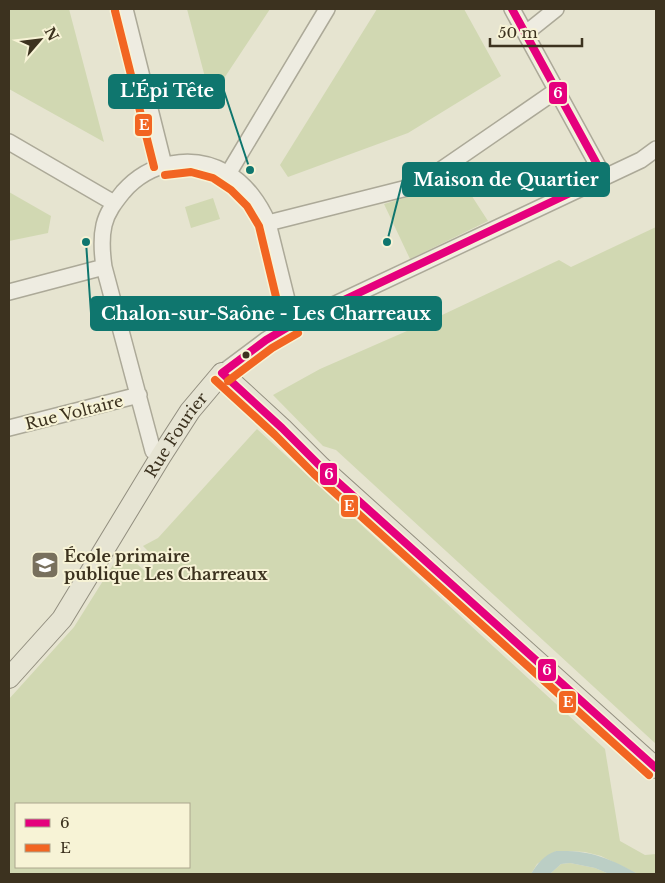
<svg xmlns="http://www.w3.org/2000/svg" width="665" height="883" font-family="'Libre Baskerville',serif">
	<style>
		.green { fill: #d1d8b2; fill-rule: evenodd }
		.water { fill: #bbcec5 }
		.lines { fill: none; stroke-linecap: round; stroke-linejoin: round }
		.minor-casing { stroke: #aca998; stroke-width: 18 }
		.major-casing { stroke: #928e7f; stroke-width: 22 }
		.minor { stroke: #eeece1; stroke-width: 15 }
		.major { stroke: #e6e4d3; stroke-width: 20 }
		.bus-1-casing { stroke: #f7f3d6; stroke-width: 11 }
		.bus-2-casing { stroke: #f7f3d6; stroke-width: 11 }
		.bus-1 { stroke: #e5007d; stroke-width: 8 }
		.bus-2 { stroke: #f26522; stroke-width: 8 }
		.bus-dot { fill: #3c321f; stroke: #f7f3d6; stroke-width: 2 }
		.labels { text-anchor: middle; stroke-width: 4; stroke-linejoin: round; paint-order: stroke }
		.street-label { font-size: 16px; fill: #3c321f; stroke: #f7f3d6 }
		.poi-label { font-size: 16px; font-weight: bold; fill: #3c321f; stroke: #f7f3d6; text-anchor: start }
		.leader { fill: none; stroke: #0f766e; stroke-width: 2 }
		.callout-dot { fill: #0f766e; stroke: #f7f3d6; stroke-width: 2 }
		.callout { fill: #0f766e; stroke: #0f766e; stroke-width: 2 }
		.callout-label { font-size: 18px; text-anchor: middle; font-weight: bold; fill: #fff }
		.line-badge { stroke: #f7f3d6; stroke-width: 2 }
		.badge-label { font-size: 14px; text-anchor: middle; font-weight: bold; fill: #fff }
	</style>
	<rect width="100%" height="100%" fill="#e6e4d0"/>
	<path class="green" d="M9,9H69L104,142L9,89Z
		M187,9H270L211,98V100Z
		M377,9H464L501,76L408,133L288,177L280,165Z
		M455,170L488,221L410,259L384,204L418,194Z
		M9,192L51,216L48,233L9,241Z
		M213,198L220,219L191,228L185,207Z
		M656,227V744L336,450L323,446L273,395L320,369L423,324L559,260L571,267Z
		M257,429L605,749L620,841L645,855L656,854V874H638L601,856L585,852L570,851H556L537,864L531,874H9V699L74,627L118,557L125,553L147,573L157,560L143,546L158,538ZM16,804H189V867H16Z
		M570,863L595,868L609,874H550L561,864Z"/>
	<path class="water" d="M556,851C591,850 609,858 638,874H609L595,868L570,863L561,864L550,874H531C538,863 544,855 556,851Z"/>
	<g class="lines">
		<defs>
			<path id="minor" d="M125,9L164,165
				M512,9L604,177
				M526,33L556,9
				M9,142L114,203
				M228,174L327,9
				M268,223L419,185L557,90
				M9,292L104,267
				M222,373L266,340L293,324L641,160L656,149
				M9,428L139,395
				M161,456L153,451L104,267C102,253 101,238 104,225C107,212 115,202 123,192C149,162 192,153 227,173C246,184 260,204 268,223L293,324"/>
			<g id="major">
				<path id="s1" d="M9,678L62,619L161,456L190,411L222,373L282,428L321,467L656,768"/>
			</g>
		</defs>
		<use href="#minor" class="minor-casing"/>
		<use href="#major" class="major-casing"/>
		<use href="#minor" class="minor"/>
		<use href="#major" class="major"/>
		<defs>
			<path id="bus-1" d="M512,9L604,177
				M222,373L282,428L321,467L656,768
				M222,373L266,340L293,324L604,177"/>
			<path id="bus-2" d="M115,11L154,167
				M165,175L191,172L213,178L231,190L247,206L259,226L283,326
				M215,380L275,435L314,474L649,775
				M228,381L272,348L298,333"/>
		</defs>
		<use href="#bus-1" class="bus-1-casing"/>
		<use href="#bus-2" class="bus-2-casing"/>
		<use href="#bus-1" class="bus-1"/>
		<use href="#bus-2" class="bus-2"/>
	</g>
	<defs>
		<symbol id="school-square" viewBox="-11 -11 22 22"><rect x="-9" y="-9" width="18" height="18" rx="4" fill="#78705d" stroke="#f7f3d6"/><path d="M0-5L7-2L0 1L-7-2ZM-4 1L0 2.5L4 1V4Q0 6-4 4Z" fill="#fff"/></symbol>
	</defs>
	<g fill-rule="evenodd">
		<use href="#school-square" x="29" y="549" width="32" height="32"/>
	</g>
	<circle class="bus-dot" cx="246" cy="355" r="4.5"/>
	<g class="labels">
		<g class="street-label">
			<text transform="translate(74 412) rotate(-14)" y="6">Rue Voltaire</text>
			<text dy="6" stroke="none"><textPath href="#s1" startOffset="296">Rue Fourier</textPath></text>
		</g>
		<g class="poi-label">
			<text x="64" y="562">École primaire<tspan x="64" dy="18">publique Les Charreaux</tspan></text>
		</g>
	</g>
	<path class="leader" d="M250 170L224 91M387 242L403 179M86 242L91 313"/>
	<g class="callout-dot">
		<circle cx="250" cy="170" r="5"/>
		<circle cx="387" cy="242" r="5"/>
		<circle cx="86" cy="242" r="5"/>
	</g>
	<g class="callout">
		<rect x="109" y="75" width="115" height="33" rx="5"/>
		<rect x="403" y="163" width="206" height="33" rx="5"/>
		<rect x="91" y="297" width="350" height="33" rx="5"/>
	</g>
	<g class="callout-label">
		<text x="167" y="97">L'Épi Tête</text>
		<text x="506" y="186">Maison de Quartier</text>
		<text x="266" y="320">Chalon-sur-Saône - Les Charreaux</text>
	</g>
	<g class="line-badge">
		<rect x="548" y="81" width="20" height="24" rx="5" fill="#e5007d"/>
		<rect x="134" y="113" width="19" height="24" rx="5" fill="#f26522"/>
		<rect x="319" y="462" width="19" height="24" rx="5" fill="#e5007d"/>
		<rect x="340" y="494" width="19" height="24" rx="5" fill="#f26522"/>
		<rect x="537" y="658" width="20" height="24" rx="5" fill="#e5007d"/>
		<rect x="558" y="690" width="19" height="24" rx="5" fill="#f26522"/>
	</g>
	<g class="badge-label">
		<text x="558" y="98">6</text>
		<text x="144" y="130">E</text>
		<text x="329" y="479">6</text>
		<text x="349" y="511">E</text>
		<text x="547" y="675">6</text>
		<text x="568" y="707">E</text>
	</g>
	<rect width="665" height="883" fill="none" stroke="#3c321f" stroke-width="20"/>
	<rect x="15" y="803" width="175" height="65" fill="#f7f3d6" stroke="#aca68d"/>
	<rect x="25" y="819" width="25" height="8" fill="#e5007d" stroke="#aca68d"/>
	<text x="60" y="828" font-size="15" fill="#3c321f">6</text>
	<rect x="25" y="844" width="25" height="8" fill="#f26522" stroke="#aca68d"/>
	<text x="60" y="853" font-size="15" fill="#3c321f">E</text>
	<g transform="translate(40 40) rotate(62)" stroke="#f7f3d6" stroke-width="4" paint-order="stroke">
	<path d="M0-4L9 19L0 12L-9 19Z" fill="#3c321f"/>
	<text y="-8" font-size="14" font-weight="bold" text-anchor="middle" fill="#3c321f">N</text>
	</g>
	<path d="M490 38v8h92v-8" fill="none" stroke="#3c321f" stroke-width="2.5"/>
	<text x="498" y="38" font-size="15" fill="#3c321f" stroke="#f7f3d6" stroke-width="4" paint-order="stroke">50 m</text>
</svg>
